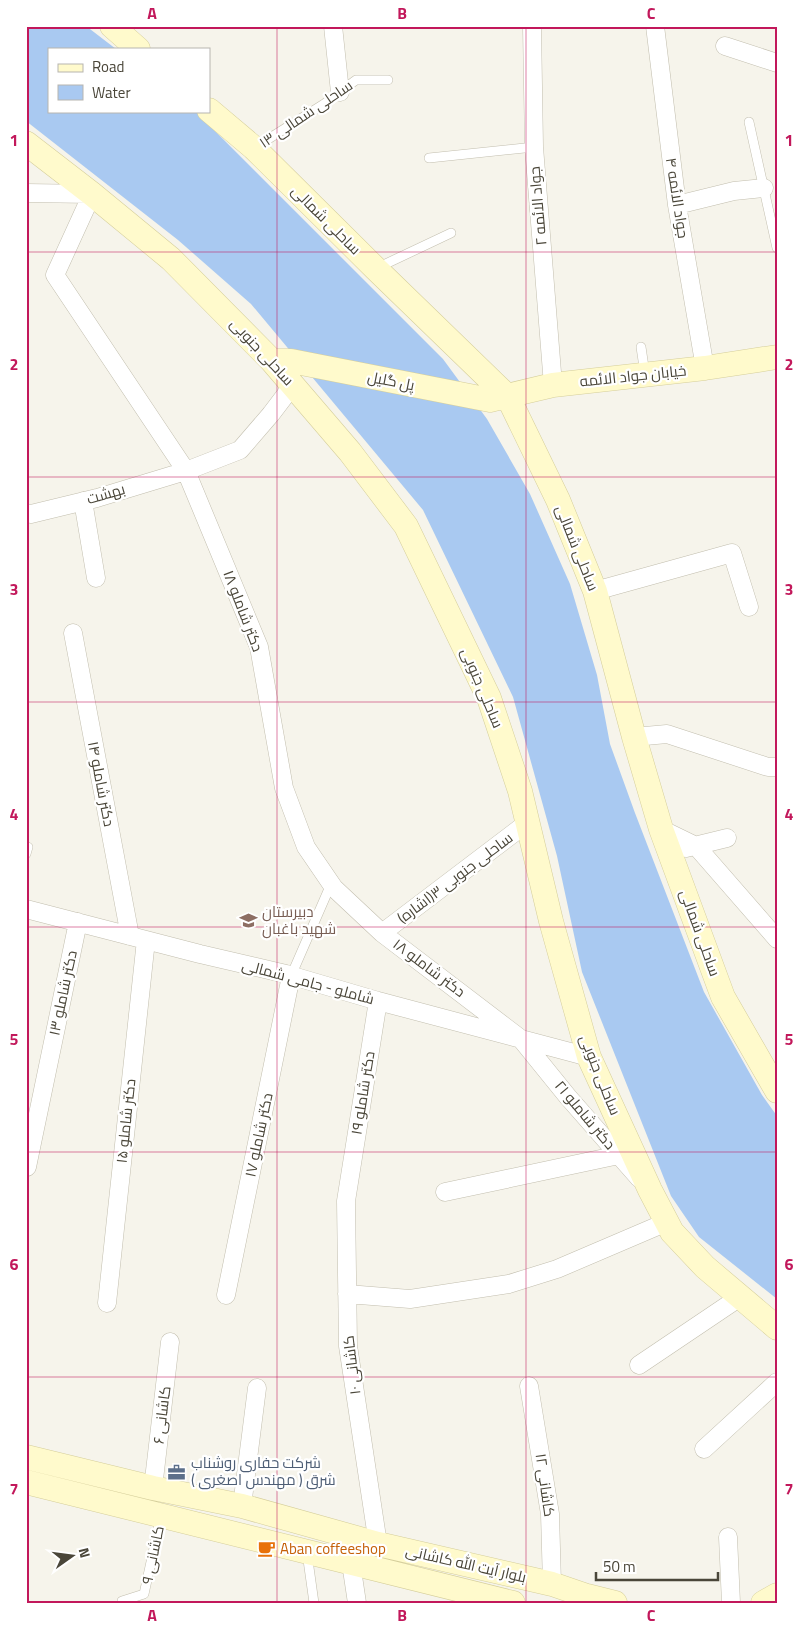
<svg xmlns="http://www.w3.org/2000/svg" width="803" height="1629" font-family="'Titillium Web',Cairo,sans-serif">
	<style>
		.water { fill: #a9c9f1 }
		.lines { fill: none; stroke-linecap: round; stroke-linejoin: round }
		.lane-casing { stroke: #c2beae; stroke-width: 10 }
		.street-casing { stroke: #c2beae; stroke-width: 19 }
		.secondary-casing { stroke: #d5ce9b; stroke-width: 25 }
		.lane { stroke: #fff; stroke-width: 9 }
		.street { stroke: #fff; stroke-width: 18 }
		.secondary { stroke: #fffacc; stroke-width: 24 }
		.grid { fill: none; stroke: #c2185b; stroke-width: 1; stroke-opacity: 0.55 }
		.labels { text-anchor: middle; stroke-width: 4.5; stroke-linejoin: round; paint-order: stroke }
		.street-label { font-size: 15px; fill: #4a4639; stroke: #fff }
		.education-label { font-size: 15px; fill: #785e54; stroke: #fff; text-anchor: start }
		.service-label { font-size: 15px; fill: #4e5e75; stroke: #fff; text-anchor: start }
		.food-label { font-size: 15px; fill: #c56008; stroke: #fff; text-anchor: start }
		.neatline { fill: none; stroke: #c2185b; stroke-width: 2 }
		.grid-label { font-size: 16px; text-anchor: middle; font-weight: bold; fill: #c2185b }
	</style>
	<rect width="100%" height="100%" fill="#f6f4eb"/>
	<path class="water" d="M26,26H86L116,49H49V111H195L443,359L487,419L530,494L570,584L597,675L610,744L635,813L704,992L762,1095L777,1116V1299L699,1237L671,1196L582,972L557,856L513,697L423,510L251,304L178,240L26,121Z"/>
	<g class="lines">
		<defs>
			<path id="lane" d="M749,122L777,248
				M254,148L324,104L356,80H388
				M429,158L534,147
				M377,268L451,233
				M641,347L645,374
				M26,854L28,847
				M291,976L331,884
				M307,1553L314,1603
				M122,1603V1601L144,1594L161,1516"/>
			<path id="street" d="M333,26L340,92
				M532,26L534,147L553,385
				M655,26L677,205L705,368
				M725,46L777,63
				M26,193L92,194L55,275L186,471L259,647L284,788L306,847L334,888L382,933L521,1039L568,1097L639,1178
				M677,205L734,191L764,188
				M83,501L96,578
				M26,513L31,514L97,498L186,471L240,450L271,414L293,385
				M595,591L732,553L749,607
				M73,633L130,936
				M634,737L667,734L768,767H777
				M661,829L696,846L777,939
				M686,848L727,838
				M26,909L200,954L286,974L378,1001L589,1057
				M382,933L527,823
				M378,1001L346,1201L348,1346L378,1544
				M27,1167L78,922
				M445,1192L619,1155
				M347,1294L410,1299L509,1284L557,1269L667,1222
				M226,1295L291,976
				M107,1303L146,940
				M639,1365L740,1297
				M529,1386L550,1514L552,1584
				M704,1449L777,1382
				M153,1488L170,1342
				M242,1506L257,1388
				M728,1537L731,1603
				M351,1563L357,1603"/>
			<path id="secondary" d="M112,26L138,49
				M209,110L254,148L376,269L508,397L558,500L595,591L634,737L661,829L723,997L777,1091
				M26,143L92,194L171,259L272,361L350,452L406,526L489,698L520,791L551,921L589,1057L650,1190L672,1232L705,1267L777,1328
				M272,361H291L490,400L553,385L705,368L777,357
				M26,1457L153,1488L242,1506L378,1544L552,1584L587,1596L615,1603
				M26,1482L513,1603
				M763,1603L777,1595"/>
		</defs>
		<use href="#lane" class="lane-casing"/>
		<use href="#street" class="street-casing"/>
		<use href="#secondary" class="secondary-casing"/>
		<use href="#lane" class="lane"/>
		<use href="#street" class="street"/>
		<use href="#secondary" class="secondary"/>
	</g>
	<path class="grid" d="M277,26V1603M526,26V1603M26,252H777M26,477H777M26,702H777M26,927H777M26,1152H777M26,1377H777"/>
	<defs>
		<symbol id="school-bare" viewBox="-9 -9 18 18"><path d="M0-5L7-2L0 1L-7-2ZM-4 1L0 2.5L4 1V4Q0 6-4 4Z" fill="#8d6e63" stroke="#fff" stroke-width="2.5" paint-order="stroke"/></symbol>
		<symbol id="office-bare" viewBox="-9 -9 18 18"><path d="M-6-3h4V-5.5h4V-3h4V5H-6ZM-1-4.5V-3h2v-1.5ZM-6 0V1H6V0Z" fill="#5c6f8a" stroke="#fff" stroke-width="2.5" paint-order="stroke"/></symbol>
		<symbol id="cafe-bare" viewBox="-9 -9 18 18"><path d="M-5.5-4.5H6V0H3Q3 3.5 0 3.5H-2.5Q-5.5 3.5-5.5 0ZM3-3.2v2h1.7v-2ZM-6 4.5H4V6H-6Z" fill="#e8710a" stroke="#fff" stroke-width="2.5" paint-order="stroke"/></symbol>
	</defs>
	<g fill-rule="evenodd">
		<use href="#school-bare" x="236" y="908" width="25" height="25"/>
		<use href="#office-bare" x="164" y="1460" width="25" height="25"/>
		<use href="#cafe-bare" x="254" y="1536" width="25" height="25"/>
	</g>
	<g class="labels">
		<g class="street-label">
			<text transform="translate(306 114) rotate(-34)" y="5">ساحلی شمالی ۱۳</text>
			<text transform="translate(677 198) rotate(81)" y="5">جواد الائمه ۴</text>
			<text transform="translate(538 206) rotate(-95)" y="5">جواد الائمه ۲</text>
			<text transform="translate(326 220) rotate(45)" y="5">ساحلی شمالی</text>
			<text transform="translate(262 352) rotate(47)" y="5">ساحلی جنوبی</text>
			<text transform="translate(633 376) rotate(-6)" y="5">خیابان جواد الائمه</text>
			<text transform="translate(391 381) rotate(11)" y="5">پل گلیل</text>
			<text transform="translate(106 494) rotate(-16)" y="5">بهشت</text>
			<text transform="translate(577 548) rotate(68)" y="5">ساحلی شمالی</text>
			<text transform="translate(243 611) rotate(69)" y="5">دکتر شاملو ۱۸</text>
			<text transform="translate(482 688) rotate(67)" y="5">ساحلی جنوبی</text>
			<text transform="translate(101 784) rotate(79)" y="5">دکتر شاملو ۱۴</text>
			<text transform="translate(455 878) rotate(-37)" y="5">ساحلی جنوبی ۳(اشاره)</text>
			<text transform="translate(700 933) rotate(70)" y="5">ساحلی شمالی</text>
			<text transform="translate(429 968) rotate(37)" y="5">دکتر شاملو ۱۸</text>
			<text transform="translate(308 982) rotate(15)" y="5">شاملو - جامی شمالی</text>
			<text transform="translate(63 993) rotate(-78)" y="5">دکتر شاملو ۱۳</text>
			<text transform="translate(600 1075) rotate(68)" y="5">ساحلی جنوبی</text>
			<text transform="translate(363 1093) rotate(-81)" y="5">دکتر شاملو ۱۹</text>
			<text transform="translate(585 1115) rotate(50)" y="5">دکتر شاملو ۲۱</text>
			<text transform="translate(126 1121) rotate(-84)" y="5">دکتر شاملو ۱۵</text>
			<text transform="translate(259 1135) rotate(-78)" y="5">دکتر شاملو ۱۷</text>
			<text transform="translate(352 1365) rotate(-97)" y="5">کاشانی ۱۰</text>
			<text transform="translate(162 1415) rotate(-83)" y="5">کاشانی ۶</text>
			<text transform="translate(545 1485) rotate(82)" y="5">کاشانی ۱۲</text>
			<text transform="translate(153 1555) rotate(-78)" y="5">کاشانی ۹</text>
			<text transform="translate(466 1564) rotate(13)" y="5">بلوار آیت الله کاشانی</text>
		</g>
		<g class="education-label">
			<text x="262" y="917">دبیرستان<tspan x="262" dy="17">شهید باغبان</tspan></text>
		</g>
		<g class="service-label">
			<text x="191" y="1468">شرکت حفاری روشناب<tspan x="191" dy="17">شرق ( مهندس اصغری )</tspan></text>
		</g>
		<g class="food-label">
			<text x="280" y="1554">Aban coffeeshop</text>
		</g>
	</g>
	<rect width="803" height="1629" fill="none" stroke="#ffffff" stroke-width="55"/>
	<rect x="48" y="48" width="162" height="65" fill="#ffffff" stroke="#b7b5b0"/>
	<rect x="58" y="64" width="25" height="8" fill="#fffacc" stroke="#b7b5b0"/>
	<text x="92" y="72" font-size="15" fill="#4a4639">Road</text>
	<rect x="58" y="85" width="25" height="15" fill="#a9c9f1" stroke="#b7b5b0"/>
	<text x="92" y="98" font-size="15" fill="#4a4639">Water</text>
	<g transform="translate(72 1556) rotate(76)" stroke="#ffffff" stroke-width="4" paint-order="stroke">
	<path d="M0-4L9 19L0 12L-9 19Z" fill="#4a4639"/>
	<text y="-8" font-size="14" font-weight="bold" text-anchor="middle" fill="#4a4639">N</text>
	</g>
	<path d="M596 1572v8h122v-8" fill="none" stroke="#4a4639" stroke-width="2.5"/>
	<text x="603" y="1572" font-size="15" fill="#4a4639" stroke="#ffffff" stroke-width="4" paint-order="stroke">50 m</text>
	<rect x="28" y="28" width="748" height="1574" class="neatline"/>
	<g class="grid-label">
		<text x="152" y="19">A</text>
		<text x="402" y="19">B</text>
		<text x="651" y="19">C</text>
		<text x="14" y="146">1</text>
		<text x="789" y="146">1</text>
		<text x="14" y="370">2</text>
		<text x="789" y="370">2</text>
		<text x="14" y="595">3</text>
		<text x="789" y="595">3</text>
		<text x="14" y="820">4</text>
		<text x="789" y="820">4</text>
		<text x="14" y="1045">5</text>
		<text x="789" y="1045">5</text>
		<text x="14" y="1270">6</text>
		<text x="789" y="1270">6</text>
		<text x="14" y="1495">7</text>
		<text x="789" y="1495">7</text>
		<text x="152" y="1621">A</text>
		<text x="402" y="1621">B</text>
		<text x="651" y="1621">C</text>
	</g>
</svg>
